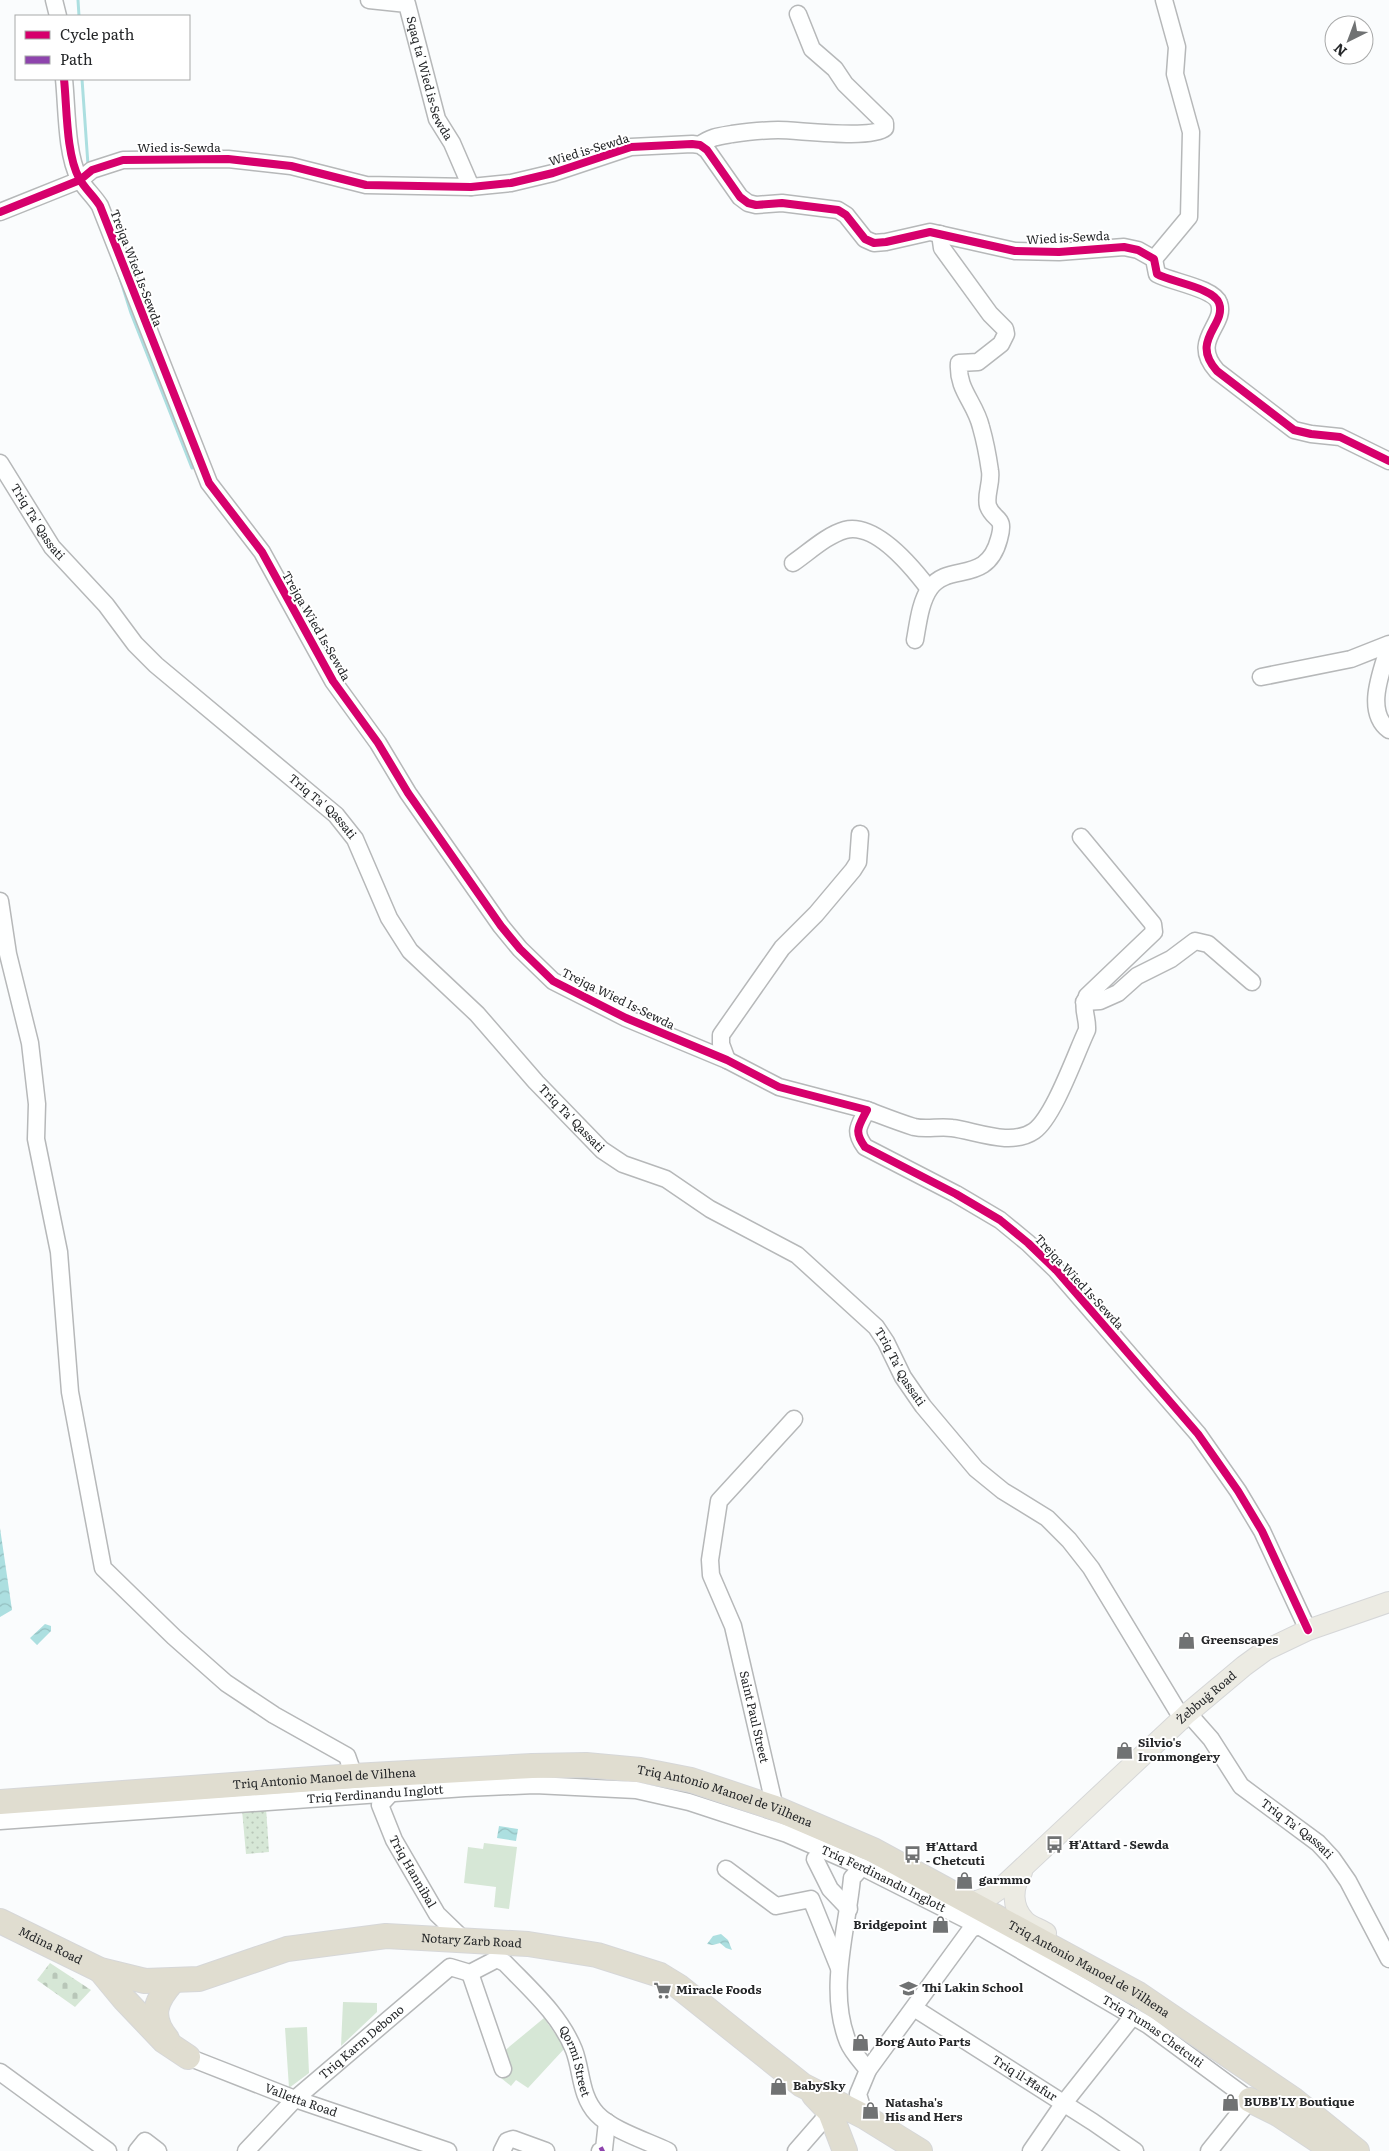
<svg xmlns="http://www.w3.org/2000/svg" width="1389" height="2151" viewBox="0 0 1389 2151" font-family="Literata,serif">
	<defs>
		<pattern id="grass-dots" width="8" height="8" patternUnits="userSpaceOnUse" patternTransform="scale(1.25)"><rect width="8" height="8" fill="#d6e7d6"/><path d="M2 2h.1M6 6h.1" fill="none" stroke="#b8c6b8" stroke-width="1.8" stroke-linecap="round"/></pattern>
		<pattern id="cemetery-stones" width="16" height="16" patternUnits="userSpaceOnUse" patternTransform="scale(1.25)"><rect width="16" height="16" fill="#d6e7d6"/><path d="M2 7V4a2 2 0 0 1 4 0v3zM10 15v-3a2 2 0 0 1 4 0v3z" fill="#b8c6b8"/></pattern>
		<pattern id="water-waves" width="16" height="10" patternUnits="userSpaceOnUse" patternTransform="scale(1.25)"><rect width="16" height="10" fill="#acdfe0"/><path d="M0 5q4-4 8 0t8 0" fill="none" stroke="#94bfc0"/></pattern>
	</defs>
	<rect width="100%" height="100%" fill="#fafcfd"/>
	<path fill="url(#grass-dots)" d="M266,1808L269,1852L246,1854L242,1810Z"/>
	<path fill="url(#cemetery-stones)" d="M50,1963L91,1990L75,2007L37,1980Z"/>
	<path fill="#d6e7d6" d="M484,1843L517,1847L509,1909L494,1907L496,1887L464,1883L468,1847L483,1849Z
		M343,2002L377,2003V2012L341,2046Z
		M544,2018L565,2048L528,2088L516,2080L511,2086L501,2078L510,2067L503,2052Z
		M307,2027L309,2073L289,2088L285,2028Z"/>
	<path fill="url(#water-waves)" d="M0,1528L12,1610L0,1617Z
		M45,1624L51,1626V1631L37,1645L30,1638Z
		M499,1826L518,1829L516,1841L497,1838Z
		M721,1934L728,1940L732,1950L726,1948L720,1943L713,1945L707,1944L713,1936Z"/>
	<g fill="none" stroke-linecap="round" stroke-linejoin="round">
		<path stroke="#acdfe0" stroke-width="3" d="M78,0L79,16
			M82,79L88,165
			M118,272L131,313L192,468"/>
		<defs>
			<g id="minor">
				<path d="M54,0L58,16"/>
				<path id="s1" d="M369,0L407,4L437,119L452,143L471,187"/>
				<path d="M64,79C67,107 66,154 79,178C84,188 94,196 100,206L209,483L262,552L333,681L378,743L408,793L501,926L520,949L553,981L626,1018L727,1060L779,1087L867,1110C859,1126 853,1131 865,1147L956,1194L1000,1220L1028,1243L1056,1270L1198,1434L1238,1491L1262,1531L1308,1630"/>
				<path d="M700,145C710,137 720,136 732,134C747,132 763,130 778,130C799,130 871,140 885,128V123L845,84L835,69L812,49L798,14"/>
				<path d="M0,212L80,180L92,170L123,160L228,159L291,166L366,185L471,187L511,183L553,173L631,147L692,144L700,145L707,150L740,197L748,203L756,205L782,203L838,210L846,215L865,239L874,243L886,242L930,232L1015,251L1059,252L1124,247L1138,250L1154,259L1157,274C1171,282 1214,288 1219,303C1227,325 1189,340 1217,371L1294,430L1311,434L1340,437L1389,461"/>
				<path d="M1154,259L1189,217L1191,132L1175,74L1177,47L1164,0"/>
				<path id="s2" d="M0,463L52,547L106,605L135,644L156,665L336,815L355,839L389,918L410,951L477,1014L536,1082L602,1150L623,1164L666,1179L710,1209L797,1255L876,1327L886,1342L903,1377L923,1406L976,1469L1003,1491L1047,1518L1069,1540L1091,1568L1183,1720"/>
				<path d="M793,563C809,552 827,535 845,530C876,522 913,568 929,589"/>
				<path d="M915,640C918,624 920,602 930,588C949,562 987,585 999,539C1006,515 994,522 988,506C985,495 992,483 990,471C988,457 985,441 981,427C975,402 957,390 959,363L978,362L1001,344L1006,334L1005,329L990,314L942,248L940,234"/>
				<path d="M1389,646C1382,671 1364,711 1389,730"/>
				<path d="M1261,677L1351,659L1389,644"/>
				<path d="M0,901L8,954L30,1043L37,1104L36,1139L59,1252L70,1392L103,1568L174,1637L226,1683L274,1715L347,1756L354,1776"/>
				<path d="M1084,1002L1100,1001L1118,993L1137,976L1171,959L1195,941L1208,944L1252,982"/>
				<path d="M727,1060L721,1044V1035L782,948L816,914L853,870L858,862L860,834"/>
				<path d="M867,1110C883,1116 898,1122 914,1127C927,1130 939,1126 952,1128C976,1131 1011,1147 1034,1131C1054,1117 1076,1053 1087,1030C1088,1017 1081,1009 1087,996L1154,932L1153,924L1081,837"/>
				<path id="s3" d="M1188,1713L1211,1739L1241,1786L1318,1843L1332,1858L1348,1881L1389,1959"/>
				<path id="s4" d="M390,1794L380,1805L394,1840L437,1914L465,1941"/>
				<path d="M775,1808L733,1626L711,1575L710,1560L719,1501L794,1419"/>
				<path id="s5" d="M0,1821L465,1788L535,1785L636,1790L689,1802L787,1834L862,1867L979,1926L1148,2025L1258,2106"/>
				<path d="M815,1859L830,1889L849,1909"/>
				<path d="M862,1867L852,1878C847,1931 827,1990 848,2042C852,2052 861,2061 868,2070"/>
				<path d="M726,1869L776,1906L811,1899L839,1968"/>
				<path d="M470,1973L503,2069"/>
				<path id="s6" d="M914,2008L1093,2122L1135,2151"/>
				<path id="s7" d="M188,2057L295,2099L448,2151"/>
				<path d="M0,2072L108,2151"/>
				<path d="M865,2117L858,2094L868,2070L971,1929L979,1926"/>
				<path d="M137,2151L145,2141L158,2151"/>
				<path id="s8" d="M246,2151L295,2099L450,1967L470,1973L497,1959L505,1963C530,1989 560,2015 574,2050C582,2071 580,2096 597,2114C612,2130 647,2141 668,2151"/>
				<path d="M502,2151L507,2141L513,2139L546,2151"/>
				<path d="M600,2151L604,2149L607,2122"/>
				<path d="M796,2151L830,2112"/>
				<path d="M1031,2151L1064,2103L1133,2016"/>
				<path d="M1209,2151L1250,2100"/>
			</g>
			<g id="major">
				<path d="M1022,1872C1012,1887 1011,1907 1025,1921C1030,1926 1040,1929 1046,1933"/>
				<path id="s9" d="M971,1903L988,1897L1001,1888L1188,1713L1244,1666L1266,1650L1308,1630L1389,1602"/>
			</g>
			<g id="highway">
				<path id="s10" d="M0,1802L354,1776L532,1766L586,1765L640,1770L691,1780L775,1808L873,1850L1138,1994L1294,2100L1357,2151"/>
				<path id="s11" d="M0,1921L100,1970L145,1981L199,1979L287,1949L386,1936L528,1944L597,1955L660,1975L678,1986L802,2085L865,2117L920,2151"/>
				<path d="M100,1970L124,1999L164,2041L188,2057"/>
				<path d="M167,2039C149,2017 155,2001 173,1981"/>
				<path d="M814,2095L830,2112L845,2151"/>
				<path d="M1250,2100L1278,2114L1334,2151"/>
			</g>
		</defs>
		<use href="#minor" stroke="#b6b8b9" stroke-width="19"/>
		<use href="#major" stroke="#d6d7d8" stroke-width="22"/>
		<use href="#highway" stroke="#d6d7d8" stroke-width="26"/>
		<use href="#minor" stroke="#feffff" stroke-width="16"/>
		<use href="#major" stroke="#ecebe3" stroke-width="20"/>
		<use href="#highway" stroke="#e0ddd0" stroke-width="24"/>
		<path stroke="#8e44ad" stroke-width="6" stroke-dasharray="12 6" stroke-linecap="butt" d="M600,2151L604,2149"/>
		<defs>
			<path id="cycleway" d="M64,79C67,107 66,154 79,178C84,188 94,196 100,206L209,483L262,552L333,681L378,743L408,793L501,926L520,949L553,981L626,1018L727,1060L779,1087L867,1110C859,1126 853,1131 865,1147L956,1194L1000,1220L1028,1243L1056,1270L1198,1434L1238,1491L1262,1531L1308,1630
				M0,212L80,180L92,170L123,160L228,159L291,166L366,185L471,187L511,183L553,173L631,147L692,144L700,145L707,150L740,197L748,203L756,205L782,203L838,210L846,215L865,239L874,243L886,242L930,232L1015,251L1059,252L1124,247L1138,250L1154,259L1157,274C1171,282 1214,288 1219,303C1227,325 1189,340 1217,371L1294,430L1311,434L1340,437L1389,461"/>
		</defs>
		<use href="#cycleway" stroke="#fff" stroke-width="11"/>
		<use href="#cycleway" stroke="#d6006c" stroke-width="8"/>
	</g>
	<defs>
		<symbol id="shop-bare" viewBox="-9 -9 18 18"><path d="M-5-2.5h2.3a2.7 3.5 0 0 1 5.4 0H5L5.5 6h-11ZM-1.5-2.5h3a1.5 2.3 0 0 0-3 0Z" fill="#707273" stroke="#fff" stroke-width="2.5" paint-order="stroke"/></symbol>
		<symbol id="bus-bare" viewBox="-9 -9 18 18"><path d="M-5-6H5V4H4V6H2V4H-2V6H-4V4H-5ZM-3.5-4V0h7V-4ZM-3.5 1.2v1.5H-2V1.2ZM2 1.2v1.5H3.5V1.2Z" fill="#707273" stroke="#fff" stroke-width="2.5" paint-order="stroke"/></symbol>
		<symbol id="school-bare" viewBox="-9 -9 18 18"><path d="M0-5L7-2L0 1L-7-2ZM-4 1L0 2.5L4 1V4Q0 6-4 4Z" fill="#707273" stroke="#fff" stroke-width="2.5" paint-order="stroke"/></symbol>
		<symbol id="supermarket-bare" viewBox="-9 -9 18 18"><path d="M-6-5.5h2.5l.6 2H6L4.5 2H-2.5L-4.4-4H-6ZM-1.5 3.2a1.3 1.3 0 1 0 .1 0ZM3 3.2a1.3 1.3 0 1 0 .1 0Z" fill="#707273" stroke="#fff" stroke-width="2.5" paint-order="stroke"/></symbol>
	</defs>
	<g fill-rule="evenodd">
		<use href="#shop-bare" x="1174" y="1628" width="25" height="25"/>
		<use href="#shop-bare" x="1112" y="1738" width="25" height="25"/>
		<use href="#bus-bare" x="1042" y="1832" width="25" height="25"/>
		<use href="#bus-bare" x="900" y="1842" width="25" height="25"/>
		<use href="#shop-bare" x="952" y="1868" width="25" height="25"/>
		<use href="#shop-bare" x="928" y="1912" width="25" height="25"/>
		<use href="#school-bare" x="896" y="1976" width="25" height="25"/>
		<use href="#supermarket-bare" x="650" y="1978" width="25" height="25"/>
		<use href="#shop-bare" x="848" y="2030" width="25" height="25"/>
		<use href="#shop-bare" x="766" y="2074" width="25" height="25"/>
		<use href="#shop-bare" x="1218" y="2090" width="25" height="25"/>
		<use href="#shop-bare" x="858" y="2098" width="25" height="25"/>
	</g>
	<g text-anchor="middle" stroke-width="4" stroke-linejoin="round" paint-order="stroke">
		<g font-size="12" fill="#252729" stroke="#fff">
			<text dy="4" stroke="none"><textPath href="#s1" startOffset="116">Sqaq ta' Wied is-Sewda</textPath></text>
			<text x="179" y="152">Wied is-Sewda</text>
			<text transform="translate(589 150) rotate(-17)" y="4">Wied is-Sewda</text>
			<text transform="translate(1068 238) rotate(-3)" y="4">Wied is-Sewda</text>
			<text transform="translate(136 268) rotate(69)" y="4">Trejqa Wied Is-Sewda</text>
			<text dy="4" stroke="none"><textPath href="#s2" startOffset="70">Triq Ta' Qassati</textPath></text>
			<text transform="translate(316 626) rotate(60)" y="4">Trejqa Wied Is-Sewda</text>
			<text dy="4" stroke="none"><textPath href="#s2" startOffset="475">Triq Ta' Qassati</textPath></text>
			<text transform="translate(618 999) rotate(26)" y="4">Trejqa Wied Is-Sewda</text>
			<text dy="4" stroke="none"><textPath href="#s2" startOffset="879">Triq Ta' Qassati</textPath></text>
			<text transform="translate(1079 1282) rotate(47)" y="4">Trejqa Wied Is-Sewda</text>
			<text dy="4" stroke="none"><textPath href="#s2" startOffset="1299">Triq Ta' Qassati</textPath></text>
			<text dy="4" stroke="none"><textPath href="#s9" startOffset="314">Żebbuġ Road</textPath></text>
			<text transform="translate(754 1717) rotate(77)" y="4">Saint Paul Street</text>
			<text dy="4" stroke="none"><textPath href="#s10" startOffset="325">Triq Antonio Manoel de Vilhena</textPath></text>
			<text dy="4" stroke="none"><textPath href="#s5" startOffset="376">Triq Ferdinandu Inglott</textPath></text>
			<text dy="4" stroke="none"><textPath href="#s10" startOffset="730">Triq Antonio Manoel de Vilhena</textPath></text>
			<text dy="4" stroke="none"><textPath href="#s3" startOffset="161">Triq Ta' Qassati</textPath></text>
			<text dy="4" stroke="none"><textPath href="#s4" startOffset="89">Triq Hannibal</textPath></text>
			<text dy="4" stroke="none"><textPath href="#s5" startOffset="901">Triq Ferdinandu Inglott</textPath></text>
			<text dy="4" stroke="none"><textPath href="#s11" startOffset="490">Notary Zarb Road</textPath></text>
			<text dy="4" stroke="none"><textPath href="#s11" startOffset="56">Mdina Road</textPath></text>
			<text dy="4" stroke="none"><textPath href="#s10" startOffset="1135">Triq Antonio Manoel de Vilhena</textPath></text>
			<text dy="4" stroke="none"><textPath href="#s5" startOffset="1211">Triq Tumas Chetcuti</textPath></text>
			<text dy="4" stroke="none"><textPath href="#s8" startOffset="159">Triq Karm Debono</textPath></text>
			<text dy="4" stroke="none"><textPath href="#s8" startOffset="458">Qormi Street</textPath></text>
			<text dy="4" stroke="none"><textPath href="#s6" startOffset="131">Triq il-Ħafur</textPath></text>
			<text dy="4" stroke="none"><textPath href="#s7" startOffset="121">Valletta Road</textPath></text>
		</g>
		<g font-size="12" font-weight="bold" fill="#252729" stroke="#fff" text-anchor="start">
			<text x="1201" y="1644">Greenscapes</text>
			<text x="1138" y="1747">Silvio's<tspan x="1138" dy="14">Ironmongery</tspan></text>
			<text x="1069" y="1849">Ħ'Attard - Sewda</text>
			<text x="926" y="1851">Ħ'Attard<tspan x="926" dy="14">- Chetcuti</tspan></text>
			<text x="979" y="1884">garmmo</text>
			<text x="927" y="1929" text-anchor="end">Bridgepoint</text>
			<text x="922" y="1992">Thi Lakin School</text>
			<text x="676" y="1994">Miracle Foods</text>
			<text x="875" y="2046">Borg Auto Parts</text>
			<text x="793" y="2090">BabySky</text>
			<text x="1244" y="2106">BUBB'LY Boutique</text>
			<text x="885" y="2107">Natasha's<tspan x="885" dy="14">His and Hers</tspan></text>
		</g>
	</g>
	<rect x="15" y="15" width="175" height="65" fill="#ffffff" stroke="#a8a9a9"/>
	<rect x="25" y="31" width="25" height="8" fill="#d6006c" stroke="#a8a9a9"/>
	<text x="60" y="40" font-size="15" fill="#252729">Cycle path</text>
	<rect x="25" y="56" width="25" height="8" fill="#8e44ad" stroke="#a8a9a9"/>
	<text x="60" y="65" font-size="15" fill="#252729">Path</text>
	<g transform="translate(1349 40) rotate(222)"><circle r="24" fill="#ffffff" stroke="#a8a9a9"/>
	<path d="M0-4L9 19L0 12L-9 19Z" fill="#707273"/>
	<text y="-8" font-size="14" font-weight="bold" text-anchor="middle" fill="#252729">N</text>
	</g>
</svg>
